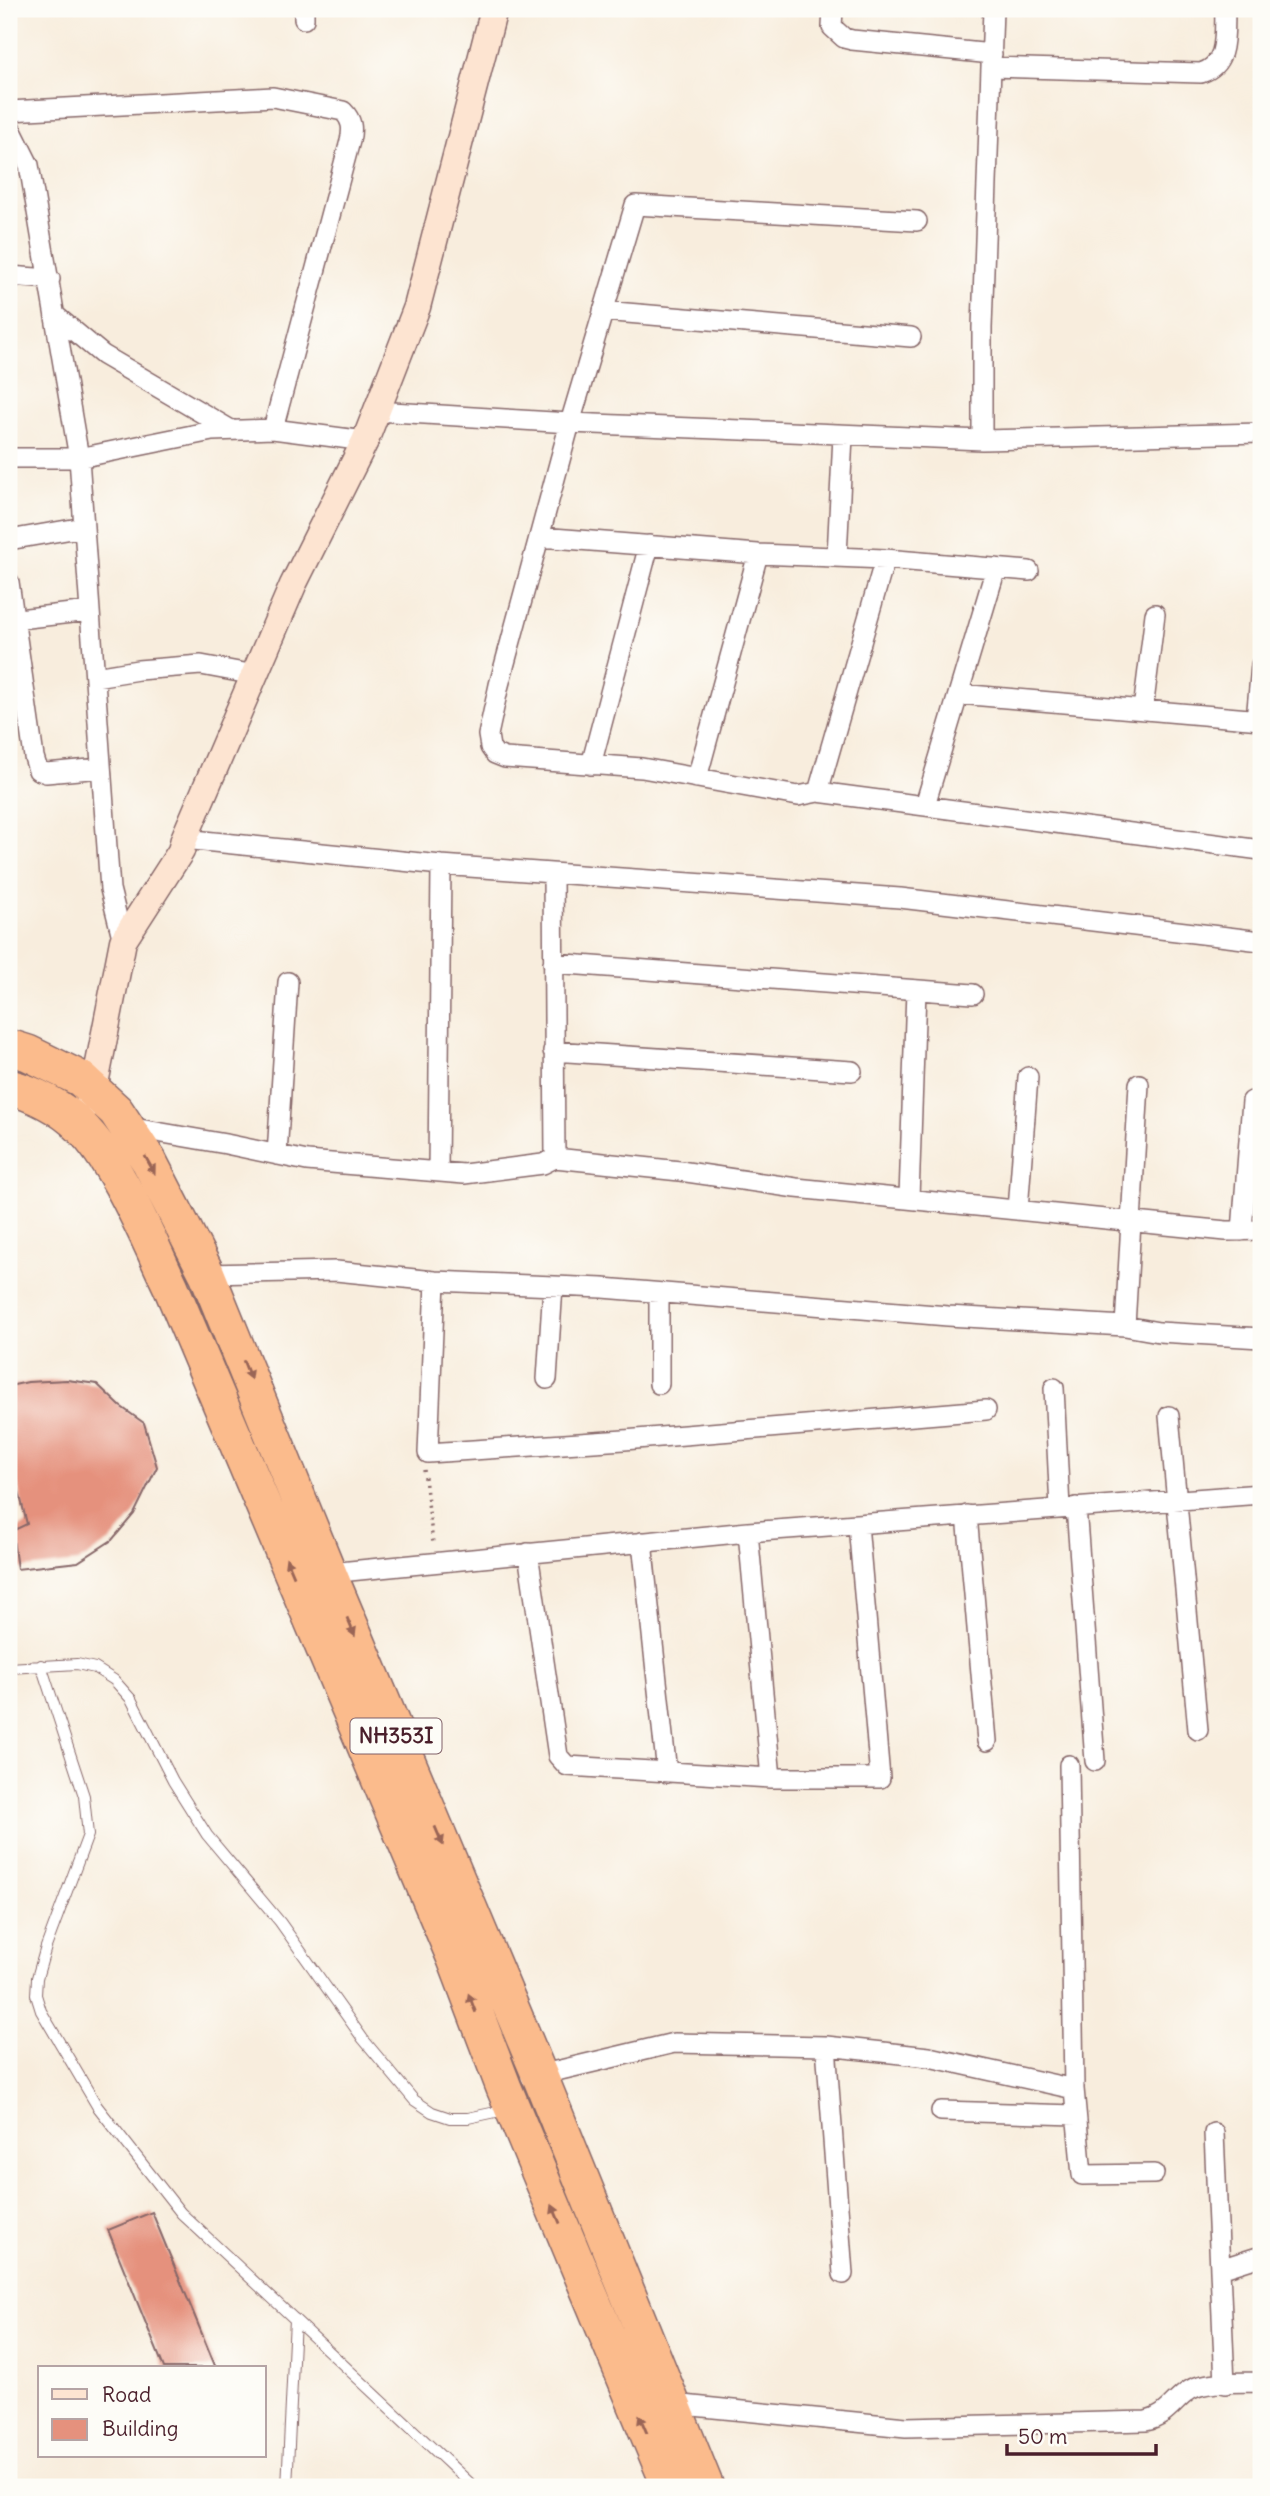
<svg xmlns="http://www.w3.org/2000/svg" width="1270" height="2496" viewBox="0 0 1270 2496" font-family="Delius,sans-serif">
	<rect width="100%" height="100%" fill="#fdfcf7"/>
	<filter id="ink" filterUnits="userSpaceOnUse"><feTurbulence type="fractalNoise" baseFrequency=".0143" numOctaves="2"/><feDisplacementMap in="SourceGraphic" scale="14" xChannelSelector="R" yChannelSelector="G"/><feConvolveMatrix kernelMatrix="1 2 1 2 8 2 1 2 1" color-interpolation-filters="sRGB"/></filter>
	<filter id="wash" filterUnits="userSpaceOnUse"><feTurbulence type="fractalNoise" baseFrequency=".00686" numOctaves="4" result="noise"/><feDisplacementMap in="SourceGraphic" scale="28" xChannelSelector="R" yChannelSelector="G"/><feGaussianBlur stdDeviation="1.57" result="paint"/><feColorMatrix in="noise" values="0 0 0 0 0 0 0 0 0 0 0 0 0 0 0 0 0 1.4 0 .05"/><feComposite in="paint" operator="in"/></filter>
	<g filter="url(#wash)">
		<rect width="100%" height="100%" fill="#f8eddd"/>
		<g id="blocks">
			<path fill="#e5917d" d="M67,1380L97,1384L120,1406L144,1423L157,1467L134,1514L112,1540L78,1562L17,1569L12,1531L27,1524L9,1451V1386L28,1382Z
				M152,2212L216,2368H164L108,2230Z"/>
		</g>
	</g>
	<g filter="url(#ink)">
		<use href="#blocks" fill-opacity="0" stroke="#876769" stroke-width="2"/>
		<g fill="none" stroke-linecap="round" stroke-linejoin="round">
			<defs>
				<path id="lane" d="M41,1665L84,1796L88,1835L46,1947L37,1978L36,1995L41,2011L97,2106L181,2213L474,2487
					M9,1668L77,1664L95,1668L114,1680L131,1699L173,1781L207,1835L280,1922L363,2039L414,2100L432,2112L450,2118H468L505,2110
					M287,2487L295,2319"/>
				<path id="street" d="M833,9L832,27L844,38L852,40L992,54
					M304,19V9
					M992,67L1201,73C1229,64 1224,34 1225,9
					M9,111L273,97L343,111C352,120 353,128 350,141L273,429
					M9,125L29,165L79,458L110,889L123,941
					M9,276L50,279
					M603,311L911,337
					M56,316L103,355L231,430
					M376,411L570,423L982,440L1261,433
					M982,440V328L993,9
					M9,458H79L212,431L273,429L365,441
					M540,537L758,554L885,559
					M9,540L84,527
					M837,556L843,436
					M1029,571L885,559L818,792L1261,850
					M9,582L34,757L38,770L46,773L101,768
					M9,620L90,611
					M95,677L138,670L201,665L255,675
					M959,694L1261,720
					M1143,710L1155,614
					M1256,720L1261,665
					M591,765L649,545
					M697,778L758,554
					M818,792L798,796L642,768L505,758L495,754L490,747L488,735L499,685L570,423L635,205L917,221
					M925,805L996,568
					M184,839L441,865L900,898L1261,941
					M553,963L973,994
					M553,1051L852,1071
					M128,1127L226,1144L307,1161L464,1174L543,1164L555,1158L553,874
					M277,1155L288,982
					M555,1158L680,1171L796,1188L1226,1231L1261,1230
					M438,1171L441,865
					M909,1198L916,990
					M1018,1210L1028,1077
					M1242,1231L1252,1101
					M207,1274L336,1271L435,1281L603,1288L948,1316L1125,1326L1159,1332L1261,1338
					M435,1281L428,1453L624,1440L986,1410
					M1125,1326L1139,1084
					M547,1379L553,1286
					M659,1384V1293
					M1054,1388L1060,1508
					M1169,1416L1198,1730
					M1076,1507L1095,1761
					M967,1515L987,1741
					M748,1532L771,1778
					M642,1542L667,1773
					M528,1553L558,1756L567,1766L771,1778H880L858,1524
					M329,1573L748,1532L1261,1494
					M826,2046L929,2057L1074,2089L1069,1765
					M531,2077L674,2043L826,2046L843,2274
					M1074,2089L1082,2175L1154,2174
					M941,2111L1076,2115
					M1214,2133L1225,2384
					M1220,2269L1261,2256
					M673,2404L906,2427L1146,2421C1167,2417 1174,2400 1190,2390C1206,2380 1242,2383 1261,2382"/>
				<path id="secondary" d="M89,1103L94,1089L123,941L181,851L184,839L293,585L365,441L417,307L494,9"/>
				<path id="highway" d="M9,1047L28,1053L81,1079L116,1111L149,1161L207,1274L334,1586L539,2074L706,2487
					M9,1087C33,1093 63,1108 80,1126C117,1162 148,1239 171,1287L455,1959L504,2088L670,2487"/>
			</defs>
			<use href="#lane" stroke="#876769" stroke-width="12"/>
			<use href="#street" stroke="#876769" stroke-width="22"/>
			<use href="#secondary" stroke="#876769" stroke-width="29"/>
			<use href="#highway" stroke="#876769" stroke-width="38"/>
			<path stroke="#876769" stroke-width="3.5" stroke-dasharray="2 5" stroke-linecap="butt" d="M424,1470L433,1543"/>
			<use href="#lane" stroke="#fff" stroke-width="10"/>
			<use href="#street" stroke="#fff" stroke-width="19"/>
			<use href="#secondary" stroke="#fde4d1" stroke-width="26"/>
			<use href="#highway" stroke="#fbbb8c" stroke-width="35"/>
		</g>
		<defs><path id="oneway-solid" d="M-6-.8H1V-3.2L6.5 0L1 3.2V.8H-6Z" transform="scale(1.75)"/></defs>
		<g fill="#9a6557">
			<use href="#oneway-solid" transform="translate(150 1165) rotate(61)"/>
			<use href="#oneway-solid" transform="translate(247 1370) rotate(68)"/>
			<use href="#oneway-solid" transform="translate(290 1567) rotate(-113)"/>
			<use href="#oneway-solid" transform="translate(351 1627) rotate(67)"/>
			<use href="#oneway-solid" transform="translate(439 1836) rotate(67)"/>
			<use href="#oneway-solid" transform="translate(472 2003) rotate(-111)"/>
			<use href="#oneway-solid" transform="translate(556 2214) rotate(-113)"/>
			<use href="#oneway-solid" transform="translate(643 2424) rotate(-113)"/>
		</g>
	</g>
	<g text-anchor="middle" stroke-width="5" stroke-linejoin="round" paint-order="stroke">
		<rect fill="#fdfcf7" stroke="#806168" stroke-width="2" x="350.5" y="1718.5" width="91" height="35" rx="5"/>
		<g font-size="21" font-weight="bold" fill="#4a1f2b">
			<text x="396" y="1743">NH353I</text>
		</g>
	</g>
	<rect width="1270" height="2496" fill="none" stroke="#fdfcf7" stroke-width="35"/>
	<rect x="38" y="2366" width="228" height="91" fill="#fdfcf7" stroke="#b5a4a5" stroke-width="2"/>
	<rect x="52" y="2389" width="35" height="10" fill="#fde4d1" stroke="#b5a4a5" stroke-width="2"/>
	<text x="102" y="2402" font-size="21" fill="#4a1f2b">Road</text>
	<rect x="52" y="2419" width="35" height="21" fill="#e5917d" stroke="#b5a4a5" stroke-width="2"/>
	<text x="102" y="2436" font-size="21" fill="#4a1f2b">Building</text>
	<path d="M1007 2444v10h149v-10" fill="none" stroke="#4a1f2b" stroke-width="3.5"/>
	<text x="1018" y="2444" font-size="21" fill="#4a1f2b" stroke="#fdfcf7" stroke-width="5" paint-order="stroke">50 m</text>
</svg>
